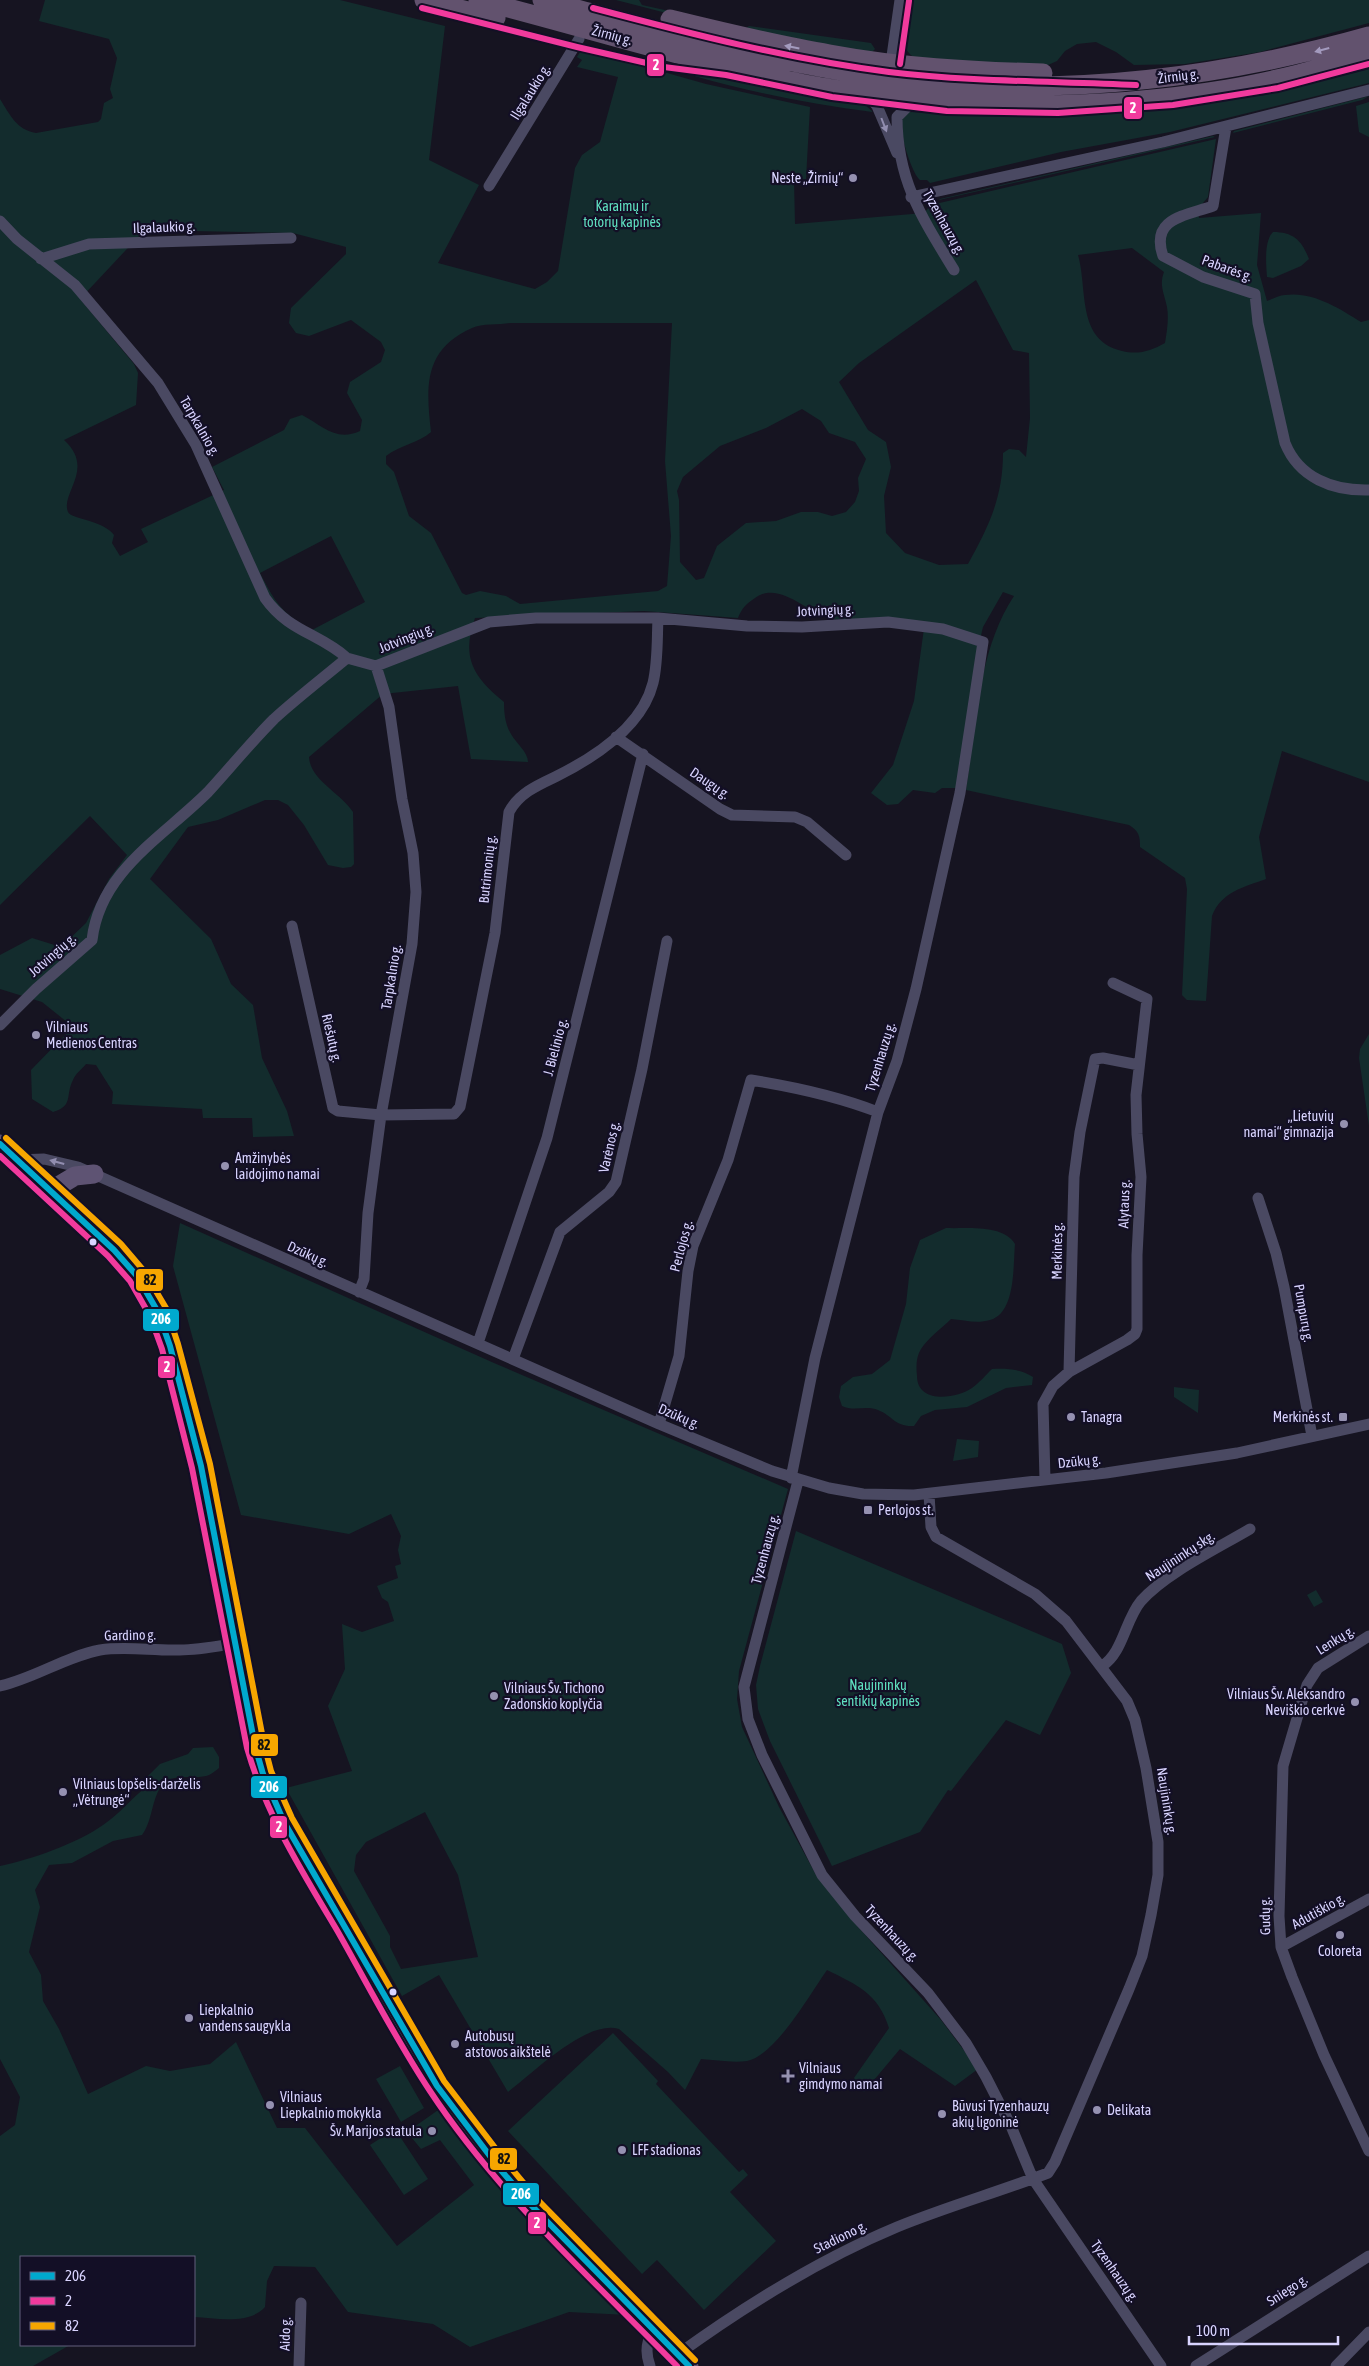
<svg xmlns="http://www.w3.org/2000/svg" width="1369" height="2366" viewBox="0 0 1369 2366" font-family="'Asap Condensed',sans-serif">
	<rect width="100%" height="100%" fill="#161421"/>
	<path fill="#132c2d" fill-rule="evenodd" d="M45,0H340L445,26L429,160L479,185L438,263L535,289L547,282L558,271L575,168L582,155L600,142L618,77L577,67L582,60L577,57L582,49L706,84L810,107L806,179L794,180L795,224L924,213L931,205L1216,139L1208,197L1198,209L1199,218L1261,213L1257,265L1267,301C1273,299 1279,295 1285,295C1312,291 1339,308 1361,322L1369,320V782L1282,751L1259,837L1266,879C1244,887 1221,892 1212,916L1206,1001L1187,1000L1182,995L1187,889L1185,878L1140,847C1140,836 1139,831 1129,825L966,790C976,726 978,650 1014,596L1003,592L983,627L978,648L957,788H942L935,793L913,790L898,804L887,805L871,793L893,765L914,701L925,621L831,619C808,613 779,580 755,598C746,604 742,608 738,618L644,611L475,618C461,657 473,677 504,702C504,713 505,724 511,734C516,743 528,752 528,762L471,759L458,686L383,694L309,757C310,780 342,794 353,812L354,864L351,867L343,868L328,865L304,825L288,805L278,800H265L218,820L188,827L150,879L211,939L231,984L253,1005L262,1058L287,1111L294,1136L253,1137L252,1118H203L202,1109L112,1104L113,1092L96,1065L86,1064C82,1069 75,1074 73,1080C65,1095 74,1106 53,1112L32,1099L31,1070L68,1032L67,1022L42,1002L0,989V955L32,938L61,947L86,923L109,879L127,855L90,816L0,905V99C10,115 17,130 36,133L98,122L101,119L104,103L113,98L110,89L117,58L109,39L39,21ZM192,231L293,233L346,247V254L291,308L289,323L296,333L309,336L351,320L381,342L385,350L381,362L350,382L347,393L362,420L360,431C336,442 323,426 302,415L290,419L284,430L212,467L224,490L141,529L148,542L120,556L112,543L114,535C103,520 71,519 68,512C60,493 96,469 64,440L136,405L138,373L134,364L80,299L140,235ZM1132,248L1164,272C1159,285 1164,293 1167,307C1169,319 1167,331 1165,343C1151,351 1138,355 1122,351C1076,340 1088,290 1078,255ZM976,280L1013,350L1029,353L1030,418L1026,457L1019,450L1009,449L1003,453C1003,497 989,526 968,564L939,565L905,553L886,533L884,496L891,467L886,442L868,430L839,382L859,363ZM510,323H672L665,461L671,536L667,586L658,591L520,604L506,596L480,591L466,595L462,593L431,533L409,516L394,472L386,464V456C400,445 419,443 431,432C426,387 423,350 472,328C482,323 499,325 510,323ZM802,409L821,421L829,433L855,442L866,459L858,478L859,491L855,502L846,512L832,516L818,512H801L776,521L746,523L717,546L704,578L696,580L680,562L679,500L677,491L683,477L720,446L766,428ZM331,536L365,602L312,630C283,615 274,601 260,573Z
		M616,0H639L642,5L746,28L749,26L871,43L875,49L871,53L674,15Z
		M908,0H1369V23L1260,52L1185,64L1134,65L1116,52L1096,42L1077,44L1065,51L1057,61L1048,65L916,59C895,46 906,21 908,0Z
		M625,54L764,86L863,103L873,112C789,102 705,82 625,54Z
		M1369,69V83L1170,132L1061,152L930,183L927,180H920C912,174 899,132 901,121C902,118 906,114 908,112L1076,116L1140,112L1265,95Z
		M1369,96L1362,100L1233,133L1234,131Z
		M1369,102V137L1359,132L1356,106Z
		M1213,136L1215,137L939,200L940,199Z
		M1273,232C1294,232 1302,241 1309,259L1301,266L1273,278L1267,277C1266,264 1264,241 1273,232Z
		M1369,1034V1126L1359,1058L1360,1049Z
		M180,1223L494,1363L788,1489L739,1671L737,1699L742,1727L779,1807L815,1873L859,1928L941,2020L978,2069L955,2086L900,2049L864,2092L854,2078L889,2028C878,1993 857,1985 827,1970C810,1994 776,2055 747,2061C733,2063 715,2060 701,2059L685,2090L668,2072L619,2029C587,2019 533,2073 508,2092L439,1975L402,1996L286,1788L352,1771L328,1706L345,1669L342,1624L362,1632L394,1621L388,1602L382,1598L377,1586L398,1578L395,1566L401,1564L398,1550L401,1536L391,1514L349,1534L241,1515L173,1266ZM425,1812L458,1875L478,1957L401,1969L390,1947V1936L354,1871L356,1855L366,1842Z
		M946,1228C966,1229 1003,1224 1015,1244C1013,1265 1016,1313 990,1320C977,1324 964,1320 951,1319C942,1328 928,1338 921,1349C916,1357 916,1366 917,1376C917,1404 956,1399 972,1388C979,1383 986,1375 992,1369C1006,1368 1021,1369 1033,1377L1032,1385L1006,1388L967,1407L935,1410L921,1416L914,1426C895,1427 893,1416 878,1410C866,1405 854,1412 842,1406L839,1397L841,1386L853,1377L872,1374L890,1360L906,1304L910,1268L920,1240Z
		M1174,1387L1199,1390L1198,1413L1174,1397Z
		M957,1439L979,1441L978,1457L953,1461Z
		M796,1531L1062,1644L1071,1673L1040,1735L1006,1720L951,1791L948,1790L920,1832L832,1866L770,1741L758,1709L756,1685L760,1666Z
		M1316,1590L1323,1602L1314,1607L1307,1595Z
		M213,1747L219,1757V1768C215,1771 211,1775 206,1776C193,1779 171,1773 162,1785C151,1800 153,1820 142,1835L113,1841L72,1863L49,1865L35,1890L40,1907L29,1952L41,1975L43,2001L59,2029L88,2094L146,2066L170,2071L210,2064L236,2042L277,2128H305L397,2246L474,2185L440,2140L421,2149L407,2132L441,2108L461,2141L481,2165L504,2184L628,2315L569,2312L470,2347L433,2324L348,2312L315,2267L274,2266L267,2281L265,2307C249,2325 216,2318 194,2317V2257H21V2345H70L33,2366H0V2136L15,2125L20,2097L0,2059V1866C30,1860 78,1843 103,1825C120,1814 132,1797 149,1785L148,1776L160,1764L188,1754L193,1748Z
		M613,2033L658,2081L656,2084L739,2172L743,2169L748,2175L730,2192L776,2241L704,2310L657,2260L642,2274L508,2131Z
		M400,2066L424,2108L401,2122L376,2079Z
		M395,2129L428,2179L404,2195L370,2145Z"/>
	<g fill="none" stroke-linecap="round" stroke-linejoin="round">
		<path stroke="#4a4962" stroke-width="11" d="M891,63L900,0
			M867,94L877,106L897,153
			M915,99L897,117C897,180 922,218 954,270
			M1226,127L1213,206C1185,216 1150,218 1163,256L1203,277L1255,294L1258,323L1285,443C1299,478 1333,491 1369,490
			M489,186L579,39
			M911,197L1163,142L1369,90
			M0,221L17,239L75,285L158,383L196,445L265,598C289,632 319,633 347,658
			M41,259L89,244L291,238
			M616,737L720,809L732,815L795,817L807,822L846,855
			M292,926L333,1108L338,1111L381,1115L454,1114L460,1107L495,933L509,812C519,793 538,785 557,776C595,757 642,727 653,683C658,663 657,639 658,618
			M0,1025L36,989L92,940C100,871 163,837 208,792C230,768 251,742 274,719C297,698 323,678 347,658L376,666L489,622L536,618H658L747,626L802,627L888,622L943,629L983,642L960,793L916,989L897,1061L878,1112L815,1358L791,1478
			M17,1160L44,1159L78,1167L659,1424L772,1471L829,1488L863,1494L914,1495L1106,1473L1237,1453L1369,1424
			M1258,1198L1276,1253L1284,1287L1312,1436
			M359,1292L364,1279L368,1213L381,1115L412,944L416,892L413,853L402,799L389,707L376,666
			M478,1343L547,1138L643,754
			M513,1359L560,1232L609,1192L616,1182L642,1069L667,941
			M1069,1372L1127,1340L1135,1334L1137,1329V1255L1141,1177L1137,1134L1136,1095L1147,999L1113,983
			M659,1424L679,1356L688,1271L693,1246L728,1160L751,1080C795,1087 837,1096 878,1112
			M1045,1480L1043,1404L1053,1386L1069,1372L1074,1177L1080,1132L1095,1059L1103,1058L1139,1065
			M798,1481L744,1687L748,1719L762,1755L822,1875L855,1916L928,1993L966,2043L986,2077L1011,2126L1033,2179L1161,2366
			M1369,1636L1318,1668L1307,1685L1303,1698L1283,1766L1279,1916L1281,1947L1292,1977L1324,2055L1369,2151
			M1102,1666C1123,1653 1125,1620 1141,1601C1166,1573 1218,1548 1250,1529
			M0,1686C35,1678 67,1656 100,1650C126,1646 153,1651 180,1650C199,1650 218,1646 237,1643
			M1281,1947L1369,1899
			M677,2355C746,2305 818,2260 897,2227C946,2207 998,2192 1048,2173L1055,2162L1129,1989L1142,1956L1151,1915L1158,1875V1842L1146,1768L1135,1720L1127,1701L1066,1621L1035,1594L936,1537L931,1527L929,1494
			M299,2366L301,2303
			M650,2366C645,2353 646,2342 653,2331
			M1196,2366L1369,2256
			M1336,2366L1369,2332"/>
		<path stroke="#5e5373" stroke-width="19" d="M0,1144L114,1250L137,1276L158,1312L170,1346L201,1466L255,1746L263,1774L284,1822L437,2086L499,2168L531,2205L689,2366
			M50,1191L75,1176L94,1174"/>
		<path stroke="#62526e" stroke-width="19" d="M424,0L496,18
			M478,0C587,28 695,62 805,84C943,110 1088,112 1227,89C1275,81 1322,68 1369,55
			M542,0C656,29 771,63 888,78C1049,98 1213,80 1369,36
			M670,19C723,32 776,45 830,54C900,67 971,71 1043,73"/>
		<defs>
			<path id="bus-1" d="M0,1144L114,1250L137,1276L158,1312L170,1346L201,1466L255,1746L263,1774L284,1822L437,2086L499,2168L531,2205L689,2366"/>
			<path id="bus-2" d="M422,8L577,47L664,67L726,75L832,97L947,111L1058,113L1173,105L1278,88L1369,64
				M593,8C691,34 789,59 889,72C971,82 1054,81 1136,85
				M900,64L909,1
				M0,1156L108,1256L130,1281L150,1316L162,1349L192,1468L247,1748C266,1815 303,1873 338,1932C368,1985 396,2040 430,2091C498,2194 591,2278 677,2366"/>
			<path id="bus-3" d="M6,1138L121,1244L144,1271L166,1308L178,1344L210,1464L264,1744L271,1771L292,1818L444,2081L506,2162L537,2199L695,2360"/>
		</defs>
		<use href="#bus-1" stroke="#130f26" stroke-width="10"/>
		<use href="#bus-2" stroke="#130f26" stroke-width="10"/>
		<use href="#bus-3" stroke="#130f26" stroke-width="10"/>
		<use href="#bus-1" stroke="#00a9ce" stroke-width="6"/>
		<use href="#bus-2" stroke="#f13a9d" stroke-width="6"/>
		<use href="#bus-3" stroke="#f7a600" stroke-width="6"/>
	</g>
	<defs><path id="oneway-solid" d="M-6-.8H1V-3.2L6.5 0L1 3.2V.8H-6Z" transform="scale(1.25)"/></defs>
	<g fill="#a39abe">
		<use href="#oneway-solid" transform="translate(792 47) rotate(-169)"/>
		<use href="#oneway-solid" transform="translate(1322 50) rotate(165)"/>
	</g>
	<g fill="#928eb0">
		<use href="#oneway-solid" transform="translate(884 125) rotate(69)"/>
		<use href="#oneway-solid" transform="translate(57 1162) rotate(-165)"/>
	</g>
	<g fill="#9591b1" stroke="#130f26" stroke-width="2">
		<circle cx="853" cy="178" r="5"/>
		<circle cx="36" cy="1035" r="5"/>
		<circle cx="1344" cy="1124" r="5"/>
		<circle cx="225" cy="1166" r="5"/>
		<circle cx="1071" cy="1417" r="5"/>
		<rect x="1338" y="1412" width="10" height="10" rx="2.5"/>
		<rect x="863" y="1505" width="10" height="10" rx="2.5"/>
		<circle cx="494" cy="1696" r="5"/>
		<circle cx="1355" cy="1702" r="5"/>
		<circle cx="63" cy="1792" r="5"/>
		<circle cx="1340" cy="1935" r="5"/>
		<circle cx="189" cy="2018" r="5"/>
		<circle cx="455" cy="2044" r="5"/>
		<path d="M785.5 2068.5h5v5h5v5h-5v5h-5v-5h-5v-5h5z"/>
		<circle cx="270" cy="2105" r="5"/>
		<circle cx="1097" cy="2110" r="5"/>
		<circle cx="942" cy="2114" r="5"/>
		<circle cx="432" cy="2131" r="5"/>
		<circle cx="622" cy="2150" r="5"/>
	</g>
	<g fill="#d9d4ff" stroke="#130f26" stroke-width="2">
		<circle cx="93" cy="1242" r="4.5"/>
		<circle cx="393" cy="1992" r="4.5"/>
	</g>
	<g text-anchor="middle" stroke-width="4.5" stroke-linejoin="round" paint-order="stroke">
		<g font-size="14" fill="#d9d4ff" stroke="#130f26">
			<text transform="translate(612 35) rotate(15)" y="5">Žirnių g.</text>
			<text transform="translate(1178 76) rotate(-7)" y="5">Žirnių g.</text>
			<text transform="translate(530 92) rotate(-58)" y="5">Ilgalaukio g.</text>
			<text transform="translate(944 222) rotate(61)" y="5">Tyzenhauzų g.</text>
			<text transform="translate(164 227) rotate(-2)" y="5">Ilgalaukio g.</text>
			<text transform="translate(1227 268) rotate(20)" y="5">Pabarės g.</text>
			<text transform="translate(200 426) rotate(60)" y="5">Tarpkalnio g.</text>
			<text transform="translate(825 610) rotate(-3)" y="5">Jotvingių g.</text>
			<text transform="translate(406 638) rotate(-22)" y="5">Jotvingių g.</text>
			<text transform="translate(710 783) rotate(34)" y="5">Daugų g.</text>
			<text transform="translate(487 869) rotate(-84)" y="5">Butrimonių g.</text>
			<text transform="translate(52 955) rotate(-41)" y="5">Jotvingių g.</text>
			<text transform="translate(391 977) rotate(-81)" y="5">Tarpkalnio g.</text>
			<text transform="translate(332 1038) rotate(77)" y="5">Riešutų g.</text>
			<text transform="translate(555 1047) rotate(-75)" y="5">J. Bielinio g.</text>
			<text transform="translate(880 1057) rotate(-73)" y="5">Tyzenhauzų g.</text>
			<text transform="translate(609 1147) rotate(-77)" y="5">Varėnos g.</text>
			<text transform="translate(1124 1204) rotate(-88)" y="5">Alytaus g.</text>
			<text transform="translate(681 1246) rotate(-75)" y="5">Perlojos g.</text>
			<text transform="translate(1057 1251) rotate(-89)" y="5">Merkinės g.</text>
			<text transform="translate(308 1254) rotate(24)" y="5">Dzūkų g.</text>
			<text transform="translate(1304 1313) rotate(80)" y="5">Pumpurų g.</text>
			<text transform="translate(679 1416) rotate(23)" y="5">Dzūkų g.</text>
			<text transform="translate(1079 1461) rotate(-6)" y="5">Dzūkų g.</text>
			<text transform="translate(765 1549) rotate(-75)" y="5">Tyzenhauzų g.</text>
			<text transform="translate(1180 1556) rotate(-33)" y="5">Naujininkų skg.</text>
			<text transform="translate(130 1635) rotate(-1)" y="5">Gardino g.</text>
			<text transform="translate(1335 1640) rotate(-32)" y="5">Lenkų g.</text>
			<text transform="translate(1167 1801) rotate(81)" y="5">Naujininkų g.</text>
			<text transform="translate(1318 1911) rotate(-29)" y="5">Adutiškio g.</text>
			<text transform="translate(1265 1916) rotate(-91)" y="5">Gudų g.</text>
			<text transform="translate(892 1933) rotate(47)" y="5">Tyzenhauzų g.</text>
			<text transform="translate(840 2237) rotate(-26)" y="5">Stadiono g.</text>
			<text transform="translate(1115 2271) rotate(55)" y="5">Tyzenhauzų g.</text>
			<text transform="translate(1287 2290) rotate(-33)" y="5">Sniego g.</text>
			<text transform="translate(285 2334) rotate(-88)" y="5">Aido g.</text>
		</g>
		<g font-size="14" fill="#d9d4ff" stroke="#130f26" text-anchor="start">
			<text x="843" y="183" text-anchor="end">Neste „Žirnių“</text>
			<text x="46" y="1032">Vilniaus<tspan x="46" dy="16">Medienos Centras</tspan></text>
			<text x="1334" y="1121" text-anchor="end">„Lietuvių<tspan x="1334" dy="16">namai“ gimnazija</tspan></text>
			<text x="235" y="1163">Amžinybės<tspan x="235" dy="16">laidojimo namai</tspan></text>
			<text x="1081" y="1422">Tanagra</text>
			<text x="1333" y="1422" text-anchor="end">Merkinės st.</text>
			<text x="878" y="1515">Perlojos st.</text>
			<text x="504" y="1693">Vilniaus Šv. Tichono<tspan x="504" dy="16">Zadonskio koplyčia</tspan></text>
			<text x="1345" y="1699" text-anchor="end">Vilniaus Šv. Aleksandro<tspan x="1345" dy="16">Neviškio cerkvė</tspan></text>
			<text x="73" y="1789">Vilniaus lopšelis-darželis<tspan x="73" dy="16">„Vėtrungė“</tspan></text>
			<text x="1340" y="1956" text-anchor="middle">Coloreta</text>
			<text x="199" y="2015">Liepkalnio<tspan x="199" dy="16">vandens saugykla</tspan></text>
			<text x="465" y="2041">Autobusų<tspan x="465" dy="16">atstovos aikštelė</tspan></text>
			<text x="799" y="2073">Vilniaus<tspan x="799" dy="16">gimdymo namai</tspan></text>
			<text x="280" y="2102">Vilniaus<tspan x="280" dy="16">Liepkalnio mokykla</tspan></text>
			<text x="952" y="2111">Būvusi Tyzenhauzų<tspan x="952" dy="16">akių ligoninė</tspan></text>
			<text x="1107" y="2115">Delikata</text>
			<text x="422" y="2136" text-anchor="end">Šv. Marijos statula</text>
			<text x="632" y="2155">LFF stadionas</text>
		</g>
		<g font-size="14" fill="#5fe0c0" stroke="#130f26">
			<text x="622" y="211">Karaimų ir<tspan x="622" dy="16">totorių kapinės</tspan></text>
			<text x="878" y="1690">Naujininkų<tspan x="878" dy="16">sentikių kapinės</tspan></text>
		</g>
	</g>
	<g stroke="#130f26" stroke-width="2">
		<rect x="646" y="53" width="19" height="24" rx="5" fill="#f13a9d"/>
		<rect x="1123" y="96" width="20" height="24" rx="5" fill="#f13a9d"/>
		<rect x="135" y="1268" width="29" height="24" rx="5" fill="#f7a600"/>
		<rect x="142" y="1308" width="38" height="24" rx="5" fill="#00a9ce"/>
		<rect x="157" y="1355" width="19" height="24" rx="5" fill="#f13a9d"/>
		<rect x="250" y="1733" width="29" height="24" rx="5" fill="#f7a600"/>
		<rect x="250" y="1775" width="38" height="24" rx="5" fill="#00a9ce"/>
		<rect x="269" y="1815" width="19" height="24" rx="5" fill="#f13a9d"/>
		<rect x="489" y="2147" width="29" height="24" rx="5" fill="#f7a600"/>
		<rect x="502" y="2182" width="38" height="24" rx="5" fill="#00a9ce"/>
		<rect x="527" y="2211" width="20" height="24" rx="5" fill="#f13a9d"/>
	</g>
	<g font-size="14" text-anchor="middle" font-weight="bold" fill="#fff">
		<text x="656" y="70">2</text>
		<text x="1133" y="113">2</text>
		<text x="161" y="1324">206</text>
		<text x="167" y="1372">2</text>
		<text x="269" y="1792">206</text>
		<text x="279" y="1832">2</text>
		<text x="521" y="2199">206</text>
		<text x="537" y="2228">2</text>
	</g>
	<g font-size="14" text-anchor="middle" font-weight="bold" fill="#111">
		<text x="150" y="1285">82</text>
		<text x="264" y="1750">82</text>
		<text x="504" y="2164">82</text>
	</g>
	<rect x="20" y="2256" width="175" height="90" fill="#130f26" stroke="#625e7d"/>
	<rect x="30" y="2272" width="25" height="8" fill="#00a9ce" stroke="#625e7d"/>
	<text x="65" y="2281" font-size="15" fill="#d9d4ff">206</text>
	<rect x="30" y="2297" width="25" height="8" fill="#f13a9d" stroke="#625e7d"/>
	<text x="65" y="2306" font-size="15" fill="#d9d4ff">2</text>
	<rect x="30" y="2322" width="25" height="8" fill="#f7a600" stroke="#625e7d"/>
	<text x="65" y="2331" font-size="15" fill="#d9d4ff">82</text>
	<path d="M1189 2336v8h149v-8" fill="none" stroke="#d9d4ff" stroke-width="2.5"/>
	<text x="1196" y="2336" font-size="15" fill="#d9d4ff" stroke="#130f26" stroke-width="4" paint-order="stroke">100 m</text>
</svg>
